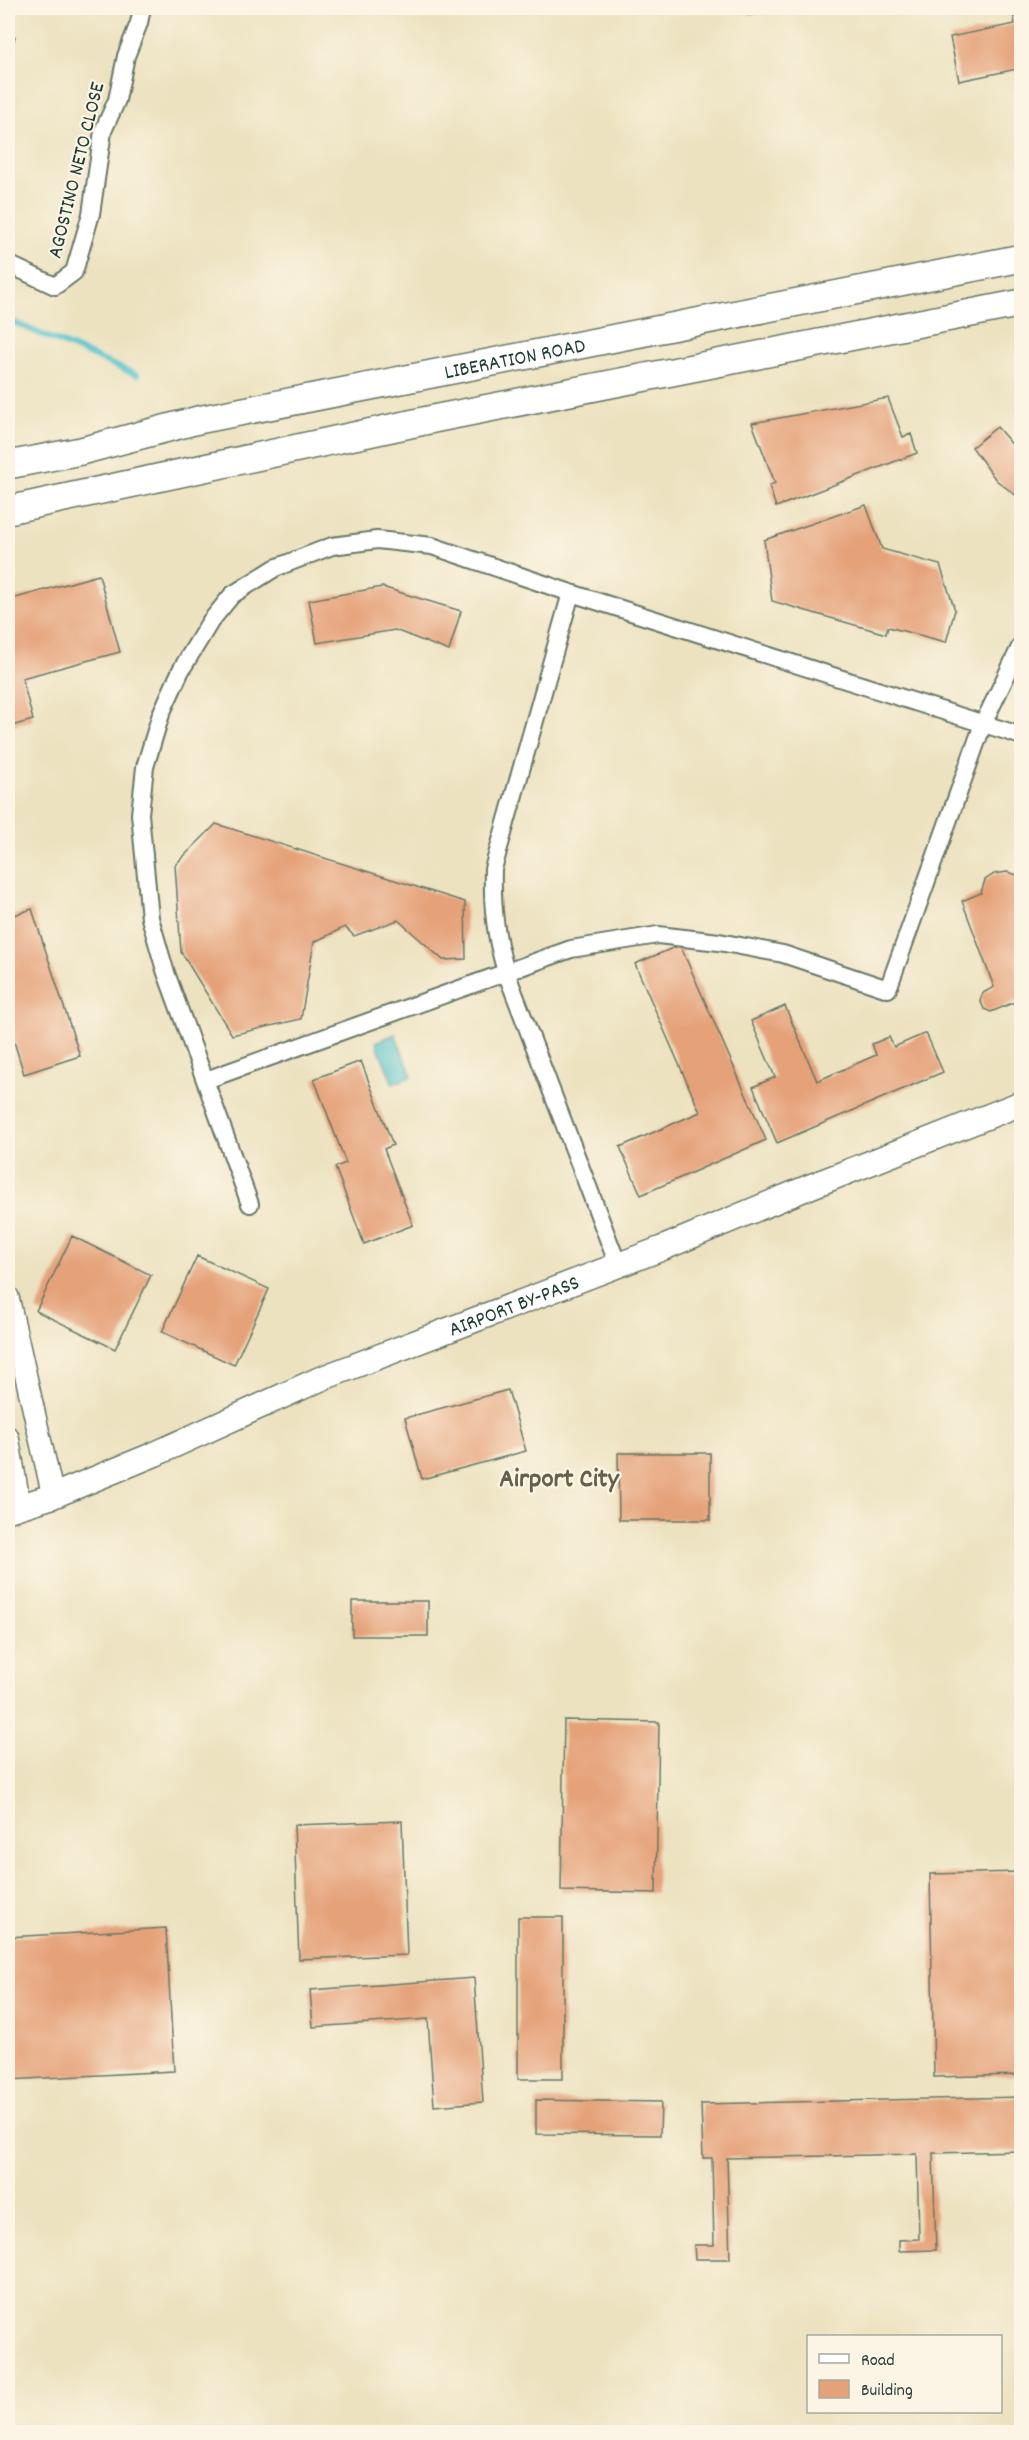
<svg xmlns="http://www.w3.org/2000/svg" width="1029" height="2440" viewBox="0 0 1029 2440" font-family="Dekko,sans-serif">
	<rect width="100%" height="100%" fill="#fcf5e5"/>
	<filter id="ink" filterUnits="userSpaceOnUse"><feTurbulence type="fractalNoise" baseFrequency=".0167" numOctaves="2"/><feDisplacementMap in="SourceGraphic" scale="12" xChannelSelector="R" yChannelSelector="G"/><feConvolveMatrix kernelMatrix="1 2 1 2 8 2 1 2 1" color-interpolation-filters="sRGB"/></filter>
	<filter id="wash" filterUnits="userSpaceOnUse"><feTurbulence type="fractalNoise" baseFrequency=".008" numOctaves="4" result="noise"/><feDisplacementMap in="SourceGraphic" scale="24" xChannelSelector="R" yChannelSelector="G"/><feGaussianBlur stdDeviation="1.35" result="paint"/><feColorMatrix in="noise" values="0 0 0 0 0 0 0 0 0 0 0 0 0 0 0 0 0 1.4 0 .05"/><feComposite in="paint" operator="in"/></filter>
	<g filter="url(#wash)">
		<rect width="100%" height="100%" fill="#ece2c0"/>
		<path fill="#54c2cc" stroke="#3a8080" stroke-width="1.5" d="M395,1034L412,1076L393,1084L376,1042Z"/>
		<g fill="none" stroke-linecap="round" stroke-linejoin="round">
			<path stroke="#54c2cc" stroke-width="6" d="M8,320L137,375"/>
		</g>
		<g id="blocks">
			<path fill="#e5a279" d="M748,8H770L771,12L749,15Z
				M1012,8H1022V68L959,81L950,37L1015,24Z
				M8,34L15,37L8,58Z
				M888,398L903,437L911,434L917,453L776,507L769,486L775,483L752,423Z
				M997,427L1022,456V500L996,480L972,447Z
				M866,505L882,549L940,565L955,610L946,642L888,627L886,634L772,601L764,540Z
				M99,575L120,652L22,678L33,720L8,727V600Z
				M382,587L461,611L449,651L395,630L317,643L309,600Z
				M216,824L465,902L466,959L443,960L398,920L354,936L345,927L314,942L301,1019L232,1035L181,952L175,865Z
				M1007,872L1017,875L1022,873V999L991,1012L984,1009L980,1000L983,993L994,987L962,901L981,893L985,880L994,874Z
				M32,909L80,1056L24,1074L8,1022V917Z
				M680,945L766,1140L641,1195L620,1147L700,1112L635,964Z
				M785,1006L817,1081L876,1055L872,1044L889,1037L894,1047L926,1033L943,1072L777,1143L753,1087L775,1077L751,1021Z
				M361,1061L393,1145L384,1149L413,1225L364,1244L335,1167L346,1163L314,1079Z
				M72,1236L151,1275L115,1349L36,1311Z
				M197,1256L269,1289L234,1365L162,1332Z
				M508,1390L526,1451L422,1479L405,1418Z
				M618,1453H710V1520H619Z
				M352,1601H428V1636H352Z
				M564,1720L659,1722L656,1893L561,1891Z
				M402,1821L407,1955L299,1959L294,1825Z
				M1022,1872V2075L934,2077L930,1874Z
				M518,1917H563V2079H518Z
				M166,1928L174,2071L8,2080V1937Z
				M474,1978L483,2102L434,2106L428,2019L313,2027L310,1990Z
				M1022,2097V2151L933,2153L936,2250L899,2251V2240L919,2239L917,2154L727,2158L730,2259H695L694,2245H714L712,2158H703L701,2104Z
				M536,2100L661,2102L660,2135L536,2134Z"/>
		</g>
	</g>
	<g filter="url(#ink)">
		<use href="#blocks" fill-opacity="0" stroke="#677765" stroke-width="1.5"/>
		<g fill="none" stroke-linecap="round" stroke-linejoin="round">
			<defs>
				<path id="minor" d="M8,264L55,286L74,272L91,214L103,131L117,100L126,56L139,23L142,8
					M571,593L493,869C492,907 495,935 506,972L618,1265
					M206,1080L571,949L658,935L719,942L783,954L888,989L983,724L1022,643
					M250,1204L165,970L150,918L140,814L145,767L161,714L181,670L210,622L232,595L275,568L332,546L377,540L432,546L571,593L1022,736"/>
				<path id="tertiary" d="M8,1297L53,1496
					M8,1437L20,1506"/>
				<g id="secondary">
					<path id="s1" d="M8,1510L53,1496L155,1454L320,1379L663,1248L809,1187L1022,1103"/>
				</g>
				<g id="trunk">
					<path id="s2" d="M8,465L81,451L198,420L1022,258"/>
					<path d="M8,510L438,418L1022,303"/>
				</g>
			</defs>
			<use href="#minor" stroke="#677765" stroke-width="20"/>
			<use href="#tertiary" stroke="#677765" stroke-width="24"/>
			<use href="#secondary" stroke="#677765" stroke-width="27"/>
			<use href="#trunk" stroke="#677765" stroke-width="30"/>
			<use href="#minor" stroke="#fff" stroke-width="16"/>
			<use href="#tertiary" stroke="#fff" stroke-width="21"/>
			<use href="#secondary" stroke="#fff" stroke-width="24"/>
			<use href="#trunk" stroke="#fff" stroke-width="27"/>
		</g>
	</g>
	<g text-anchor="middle" stroke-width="4.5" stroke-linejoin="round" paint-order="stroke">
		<g font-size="21" fill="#1f3d34" stroke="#fcf5e5">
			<text transform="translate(75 170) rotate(-76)" y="7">AGOSTINO NETO CLOSE</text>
			<text dy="7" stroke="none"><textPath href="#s2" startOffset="518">LIBERATION ROAD</textPath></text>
			<text dy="7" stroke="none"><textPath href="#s1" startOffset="546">AIRPORT BY-PASS</textPath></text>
		</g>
		<g font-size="27" font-weight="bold" fill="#64604c" stroke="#fcf5e5">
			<text x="559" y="1486">Airport City</text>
		</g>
	</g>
	<rect width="1029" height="2440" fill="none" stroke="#fcf5e5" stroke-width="30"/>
	<rect x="807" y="2335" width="195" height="78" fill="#fcf5e5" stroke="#a4ab9e" stroke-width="1.5"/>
	<rect x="819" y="2354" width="30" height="9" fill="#ffffff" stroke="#a4ab9e" stroke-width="1.5"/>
	<text x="861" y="2365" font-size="18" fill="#1f3d34">Road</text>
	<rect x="819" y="2380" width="30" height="18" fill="#e5a279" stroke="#a4ab9e" stroke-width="1.5"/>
	<text x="861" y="2395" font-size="18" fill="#1f3d34">Building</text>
</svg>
